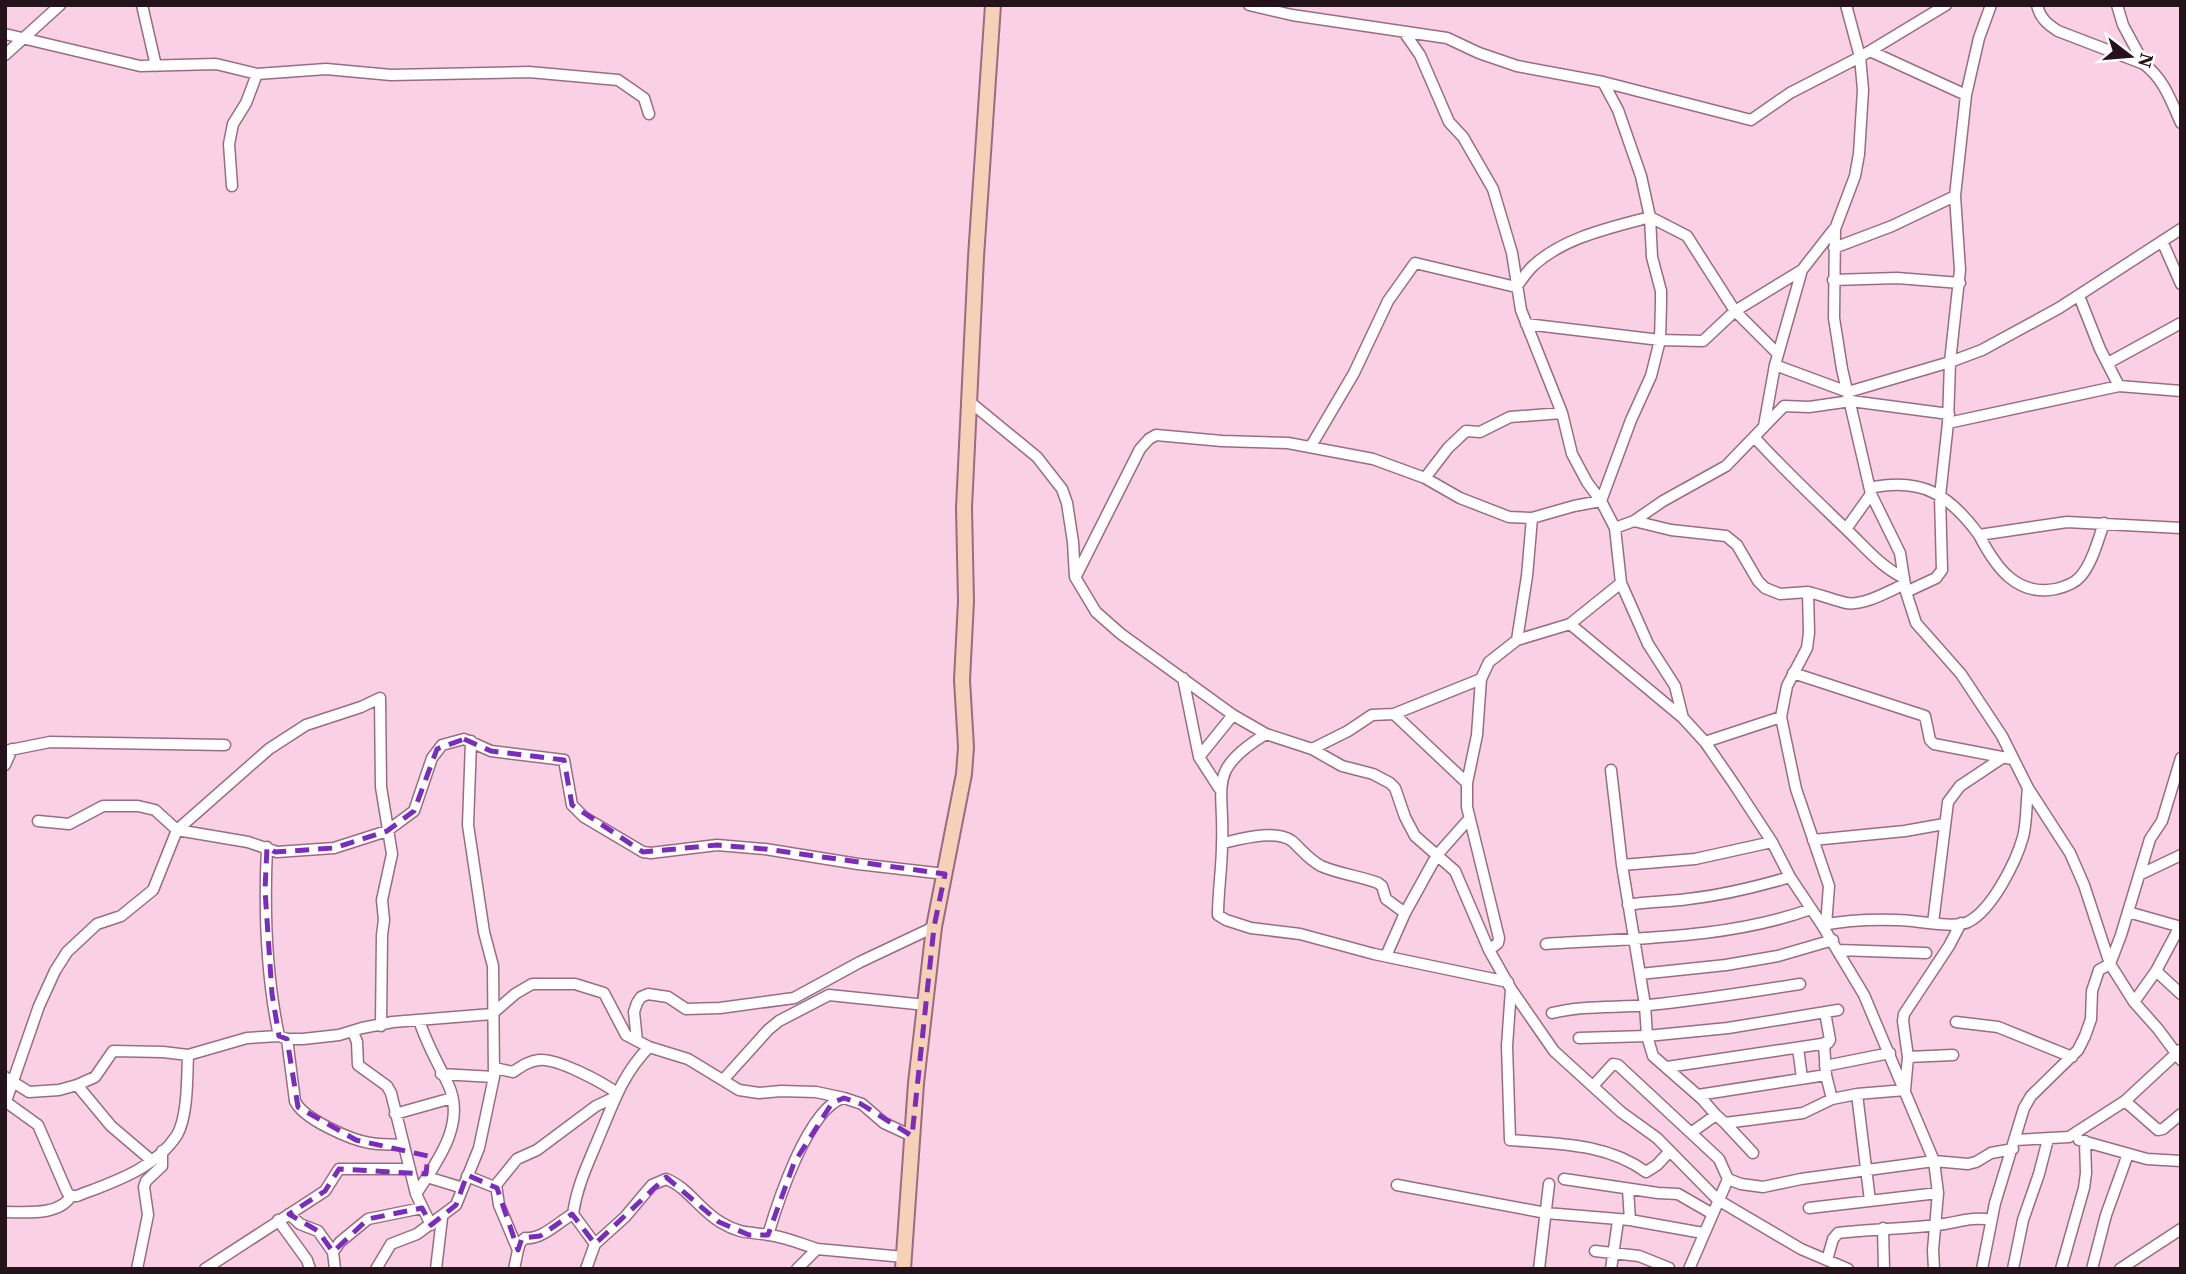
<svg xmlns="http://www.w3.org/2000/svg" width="2186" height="1274" viewBox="0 0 2186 1274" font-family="'Source Serif 4',serif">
	<rect width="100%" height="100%" fill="#fad1e4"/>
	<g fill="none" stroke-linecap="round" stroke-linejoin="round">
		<defs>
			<path id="street" d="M142,5L156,66
				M1249,5L1292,15L1447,38L1479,53L1517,66L1603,82L1618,110L1641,176L1650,217L1652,257L1661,291V303L1660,340L1651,376L1631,420L1601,501L1615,528L1621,583L1648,644L1675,686L1683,718L1705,742L1734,784L1772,842L1790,877L1822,925C1848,920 1872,919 1898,920C1915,920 1953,929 1968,922C1992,910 2016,862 2023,837C2027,822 2026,804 2028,788
				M1846,5L1860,57L1863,90L1859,154L1855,176L1835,229L1834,318L1842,369L1871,494L1900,553L1906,592L1916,623L1961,674L2002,736L2028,788L2070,853L2084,885L2110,964L2134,1002L2158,1029L2181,1060
				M2037,5C2040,18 2047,24 2058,31L2144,64C2164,79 2171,101 2181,123
				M2117,5L2123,25L2144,64
				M5,34L140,66L216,64L257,74
				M1870,51L1966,95
				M5,55L60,5
				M1603,82L1751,120L1790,93L1860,57L1946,5
				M232,186L229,144L233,124L246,103L257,74L326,69L391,75L529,72L618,80L644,98L649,114
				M2162,241L2181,284
				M1834,248L1892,226L1955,196
				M1802,270L1775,365L1848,392L1950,362L1982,350L2059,308L2181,229
				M1833,280L1897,278L1960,283
				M2079,296L2100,349L2119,386
				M1526,324L1660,340L1703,341L1735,311L1802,270L1834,229
				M2108,363L2181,323
				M970,402L1037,457L1062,489L1067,503L1073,542L1075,577L1096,612L1121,634L1233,715L1266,734L1312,749L1342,766L1373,774L1390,783L1395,788L1405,817L1415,836L1455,871L1489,950L1511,989L1554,1051L1621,1112L1657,1138L1718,1200L1801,1249L1848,1269
				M1948,423L2119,386L2181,391
				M1764,426L1775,365
				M1755,438C1784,470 1815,499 1847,530C1865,547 1881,567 1904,578
				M1311,446L1354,373L1388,301L1415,263L1516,287C1522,280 1527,271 1534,265C1565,237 1610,228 1650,217L1687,236L1735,311L1778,354
				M1425,478L1448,448L1466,431L1480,432L1510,417L1562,413
				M1870,488C1921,477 1949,494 1979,535L2067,522L2181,528
				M1634,521L1671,530L1726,536L1737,545L1758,581L1765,588L1780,594L1808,592L1809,633L1807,648L1787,686L1781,717L1796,789L1829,886L1826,925
				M1615,528L1634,521L1663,501L1726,466L1784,406L1809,407L1851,401L1949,414
				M1846,529L1871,494
				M1979,535C1995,566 2016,597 2056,589C2064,587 2074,584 2080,577C2092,564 2098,540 2104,523
				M1076,576L1140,449L1149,439L1156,435L1222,441L1288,443L1373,459L1425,478L1460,498L1509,517L1532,518L1574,506L1601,501L1587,482L1572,454L1562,413L1521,310L1512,253L1493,189L1463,137L1449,122L1420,55L1404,32
				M1808,592C1821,595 1834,600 1846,603C1864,606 1889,591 1905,584
				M1906,592L1936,578L1942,570L1940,496L1948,423L1950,362L1960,270L1955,196L1966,95L1979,38L1991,5
				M1570,624L1683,718
				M1517,640L1527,576L1532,518
				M1793,673L1925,716L1930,740L1934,744L2012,759
				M1183,678L1199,757L1219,788
				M1481,679L1477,735L1467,783V807L1499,938L1498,943L1489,950
				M1394,714L1467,783
				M1266,734C1205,771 1225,786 1222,844C1222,868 1218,891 1218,915L1226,920L1251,928L1300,934L1374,954L1508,982
				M1705,742L1781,717
				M1312,749L1348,731L1372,715L1394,714L1481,679L1489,662L1517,640L1570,624L1621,583
				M5,751L50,742L225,745
				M1199,757L1233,715
				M5,765L12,749
				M1611,770L1622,865L1645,1005L1647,1036L1653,1056L1702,1099L1716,1115
				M38,821L69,824L103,806H138L155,810L177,830L248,842L277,852L334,848L387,831L414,811L432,758L442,745L464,739L491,751L564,760L572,805L584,817L643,852L651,853L717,845L765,849L858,864L945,874
				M1813,840L1905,831L1944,824
				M1223,843C1241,839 1275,829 1292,841C1302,850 1308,859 1321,866C1339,874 1360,876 1378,883L1382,886L1386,899L1405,913
				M267,847C264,910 266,975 279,1036
				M1622,865L1695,859L1772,842
				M2139,875L2181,855
				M1628,905C1648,901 1668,902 1688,899C1723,895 1756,887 1790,877
				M2128,912L2181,927
				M1933,923L1948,802L1960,786L2002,758
				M1822,925L1864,995L1934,1161L1938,1193L1933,1250L1934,1269
				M1546,944C1634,938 1728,939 1811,909
				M1838,950L1926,953
				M1386,956L1405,913L1437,855L1469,819
				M2156,971L2181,994
				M1640,974L1726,965L1778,956L1833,940
				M1511,989L1507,1046L1510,1140C1558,1144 1606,1143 1646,1172L1657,1165L1669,1152
				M2134,1002L2156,971L2180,926
				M1552,1013C1584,1005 1616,1008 1649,1005C1700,1000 1750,992 1800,984
				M1956,1022L1998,1027L2072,1057
				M353,1032L357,1042L358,1065L387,1086L391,1093L416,1194L431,1225
				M1579,1038L1647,1036L1728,1028L1838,1010
				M287,1039L295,1101C303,1119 351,1140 370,1143C381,1145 392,1144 403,1145
				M637,1041L634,1012L637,1003L641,997L648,994L668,997L686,1009L720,1008L794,998L860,962L934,927
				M1824,1043L1826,1075L1832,1099
				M649,1047C622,1075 614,1102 599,1137C588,1164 577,1185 573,1214L595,1244L625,1217L652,1185L666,1179C688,1187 701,1212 722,1223C740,1234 750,1232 769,1235C785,1237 802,1244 817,1249
				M1798,1048L1802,1078
				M1908,1057L1953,1055
				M1825,1066L1890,1053
				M1667,1067L1828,1043L1830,1040L1825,1012
				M495,1068L513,1072C522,1066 529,1061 539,1060C557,1058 602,1082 617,1093
				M441,1074L494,1077
				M5,1077L29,1092L59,1090L77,1085L95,1077L113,1051L163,1052L188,1055L247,1038L279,1036L287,1039H303L339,1035L362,1028L393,1022L492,1014L515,994L532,984H575L604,993L626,1035L649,1047L688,1059L739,1090L759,1093L781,1091L816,1092L844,1098L862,1104L884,1123L912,1136
				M723,1080L768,1030L779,1021L829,995L926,1005
				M77,1085L111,1126L151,1160
				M1593,1086L1613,1064L1618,1065L1719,1159L1728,1179
				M1857,1094L1870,1201
				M1698,1095L1826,1075
				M2125,1101L2158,1130L2163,1129L2181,1114
				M6,1102L38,1125L67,1192L71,1196H77C113,1182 155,1169 177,1135C188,1116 187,1077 188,1055
				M5,1104L39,1006L55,971L67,952L97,924L121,916L153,890L177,830L269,749L306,725L361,707L380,698L381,787L392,854L382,900L384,920L382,935L381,1026
				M395,1114L452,1098
				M1725,1123L1753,1153
				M1692,1132L1716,1115L1725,1123L1803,1113L1832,1099L1857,1094L1905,1090L1908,1057L1903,1021L1904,1014L1949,946L1961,923
				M2015,1140L2069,1137L2125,1101L2180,1050
				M2079,1140L2147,1159L2181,1161
				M467,1176L492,1186L496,1185L517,1159L537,1150L596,1106L615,1097
				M427,1177L463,1188
				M1564,1179L1658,1193L1678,1194L1711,1213
				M496,1185L499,1205L518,1250
				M1397,1185L1546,1213L1630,1220L1703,1233
				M1628,1189L1630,1220
				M416,1194C436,1163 467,1124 448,1084C438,1063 426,1043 419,1020
				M1809,1208L1938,1193
				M5,1212C26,1212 59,1216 71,1196
				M289,1214L300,1224L318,1231L333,1252L335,1269
				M278,1220L307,1260L310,1269
				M1883,1228L1884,1269
				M768,1235C778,1201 808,1109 843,1098
				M1595,1251L1639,1256L1669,1268
				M333,1252L340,1242L368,1219L422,1208
				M1827,1260L1833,1239L1838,1233C1871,1229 1904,1229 1937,1225C1956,1223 1972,1216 1991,1220
				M137,1269L148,1215L144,1187L146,1181L162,1166V1151
				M205,1269L325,1191L339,1169H410
				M376,1269L391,1244L417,1234L456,1205L479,1148L494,1077L493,966L484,932L468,825L471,741
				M436,1269L442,1218
				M514,1269L518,1250L520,1243L525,1238C542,1240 558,1222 573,1214
				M586,1269L595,1244
				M797,1269L817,1249L904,1257
				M1539,1269L1549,1184
				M1611,1269L1618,1221
				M1689,1269L1728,1179L1741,1184L1763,1187L1801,1179L1934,1161L1968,1164L1976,1162L1991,1153L2013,1149
				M1982,1269L1995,1203L2024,1108L2031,1096L2078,1050L2085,1036L2091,1019L2092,991L2099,970L2110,964L2121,935L2150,839L2162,821L2181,758
				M2013,1269L2023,1220L2039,1174L2048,1139
				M2061,1269L2084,1188L2086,1173L2085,1141
				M2092,1269L2106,1215L2128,1154
				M2120,1269L2181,1229"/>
			<path id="secondary" d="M903,1269L916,1083L934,927L964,774L966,747L962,680L966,601L964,508L976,257L993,5"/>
		</defs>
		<use href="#street" stroke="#9a6c83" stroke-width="13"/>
		<use href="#secondary" stroke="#9a6c83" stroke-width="18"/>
		<use href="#street" stroke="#fff" stroke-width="10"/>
		<use href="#secondary" stroke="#f6d1b7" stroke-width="14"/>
	</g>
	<path fill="none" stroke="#7b2cbf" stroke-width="5" stroke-dasharray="14 9" stroke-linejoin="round" d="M464,739L491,751L564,760L572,805L643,852L717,845L765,849L945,874L934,927L912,1136L861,1104L844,1098L832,1103L794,1163L768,1235H749L719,1222L666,1177L595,1244L572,1214L540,1236L522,1238L518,1250L497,1188L467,1175L456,1205L431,1225L422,1208L368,1219L333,1252L318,1231L289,1214L325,1191L339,1169L426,1174L428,1156L356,1140L298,1107L287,1039L279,1036L272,994L265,890L267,847L275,852L334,848L387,831L414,811L437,749Z"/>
	<rect width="2186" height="1274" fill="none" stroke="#25131c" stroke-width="14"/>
	<g transform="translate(2130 56) rotate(106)" stroke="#ffffff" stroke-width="5" paint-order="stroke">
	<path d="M0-5L12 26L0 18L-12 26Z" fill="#25131c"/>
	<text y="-10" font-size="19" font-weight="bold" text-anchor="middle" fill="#25131c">N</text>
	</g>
</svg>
